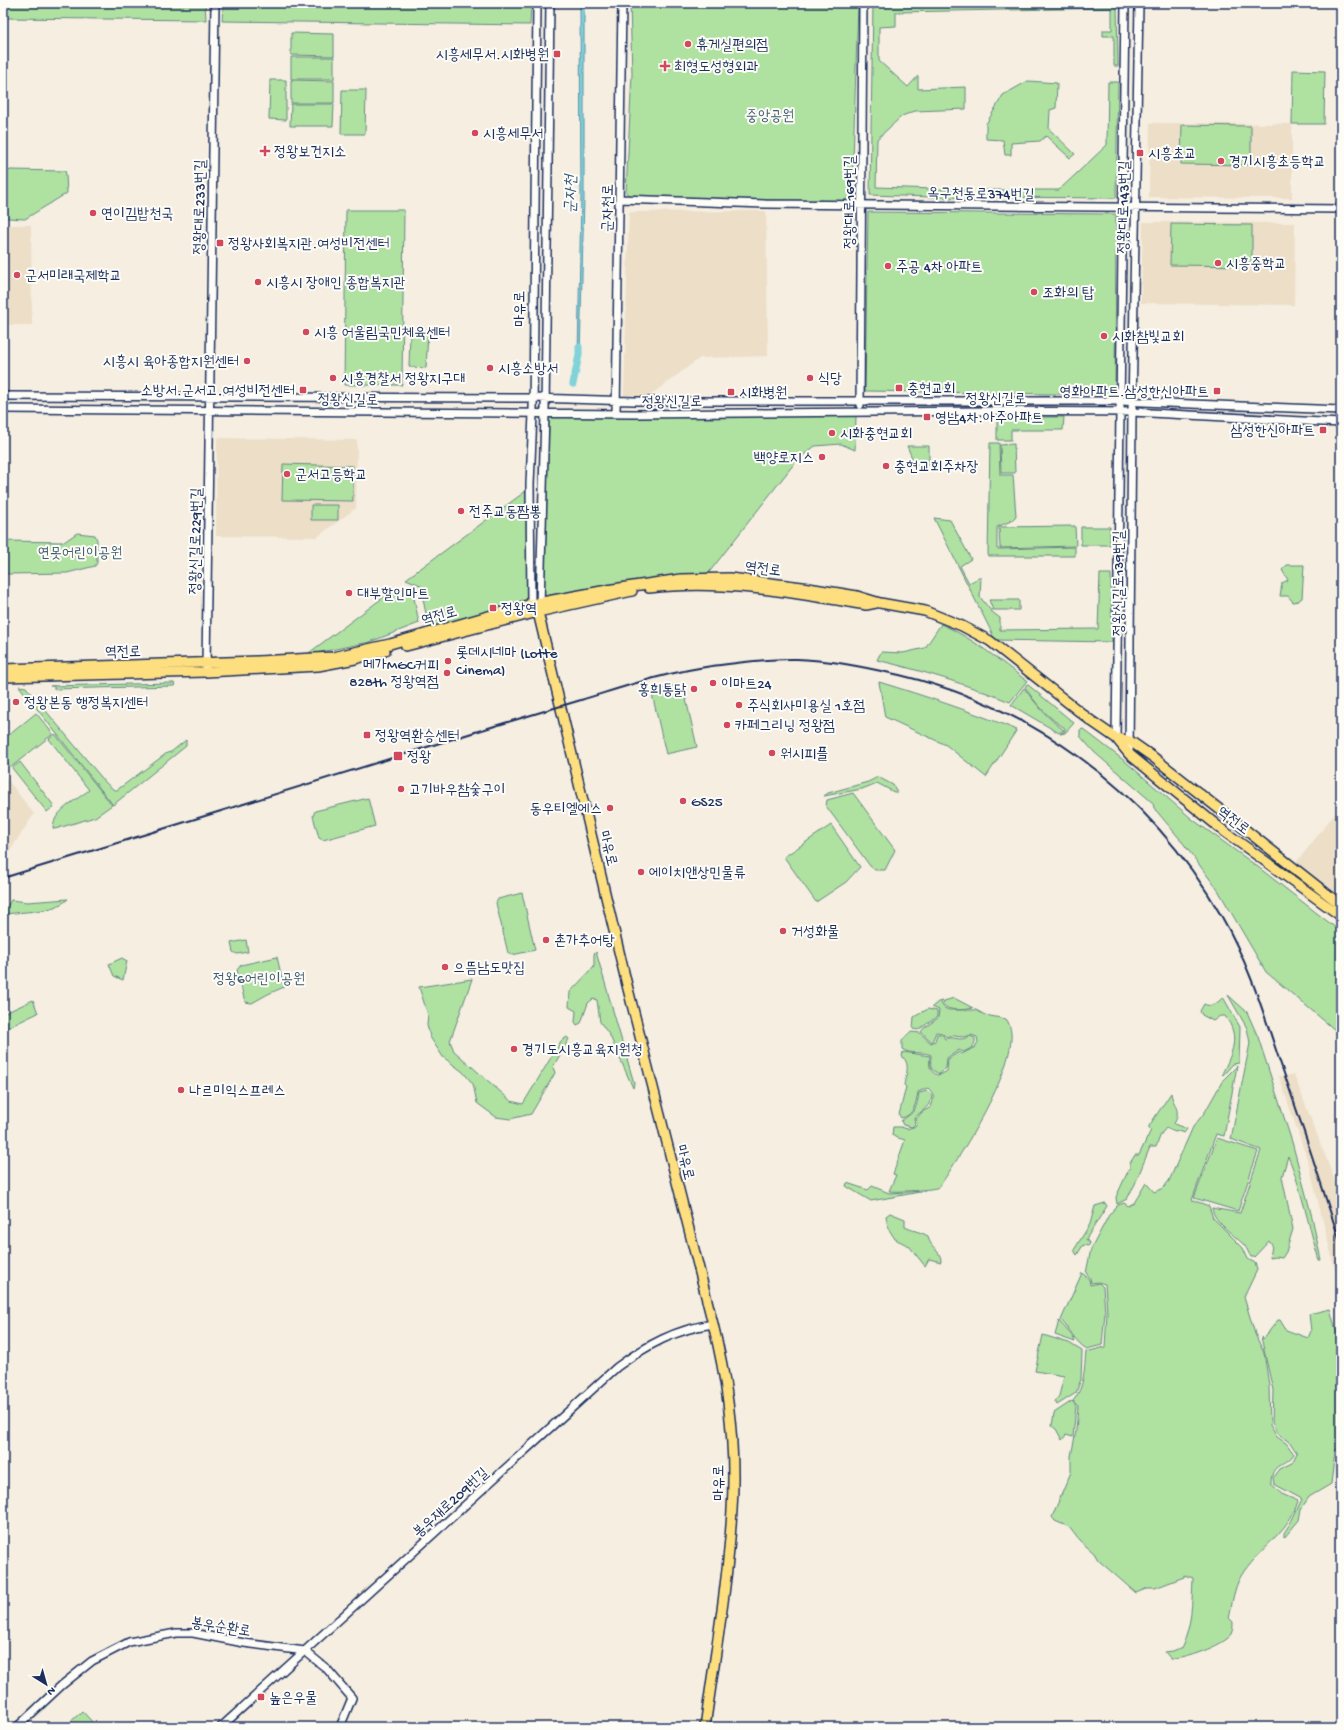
<svg xmlns="http://www.w3.org/2000/svg" width="1344" height="1730" viewBox="0 0 1344 1730" font-family="'Gochi Hand','Poor Story',sans-serif">
	<rect width="100%" height="100%" fill="#f5eee1"/>
	<filter id="ink" filterUnits="userSpaceOnUse"><feTurbulence type="fractalNoise" baseFrequency=".025" numOctaves="2"/><feDisplacementMap in="SourceGraphic" scale="8" xChannelSelector="R" yChannelSelector="G"/><feConvolveMatrix kernelMatrix="1 2 1 2 8 2 1 2 1" color-interpolation-filters="sRGB"/></filter>
	<g filter="url(#ink)">
		<path fill="#ecdec7" d="M1150,123L1292,124V198L1149,197Z
			M766,211L768,356L700,358L649,396L624,395L629,212Z
			M1143,222L1295,223L1294,305L1141,303Z
			M3,225H31L32,325H3Z
			M217,438L357,440L356,508L317,537L216,536Z
			M3,774L34,814L7,855L3,856Z
			M1341,806V898L1296,863Z
			M1294,1075L1341,1197V1294L1309,1165L1279,1076Z"/>
		<path fill="#afe1a1" stroke="#658880" d="M3,3H205L206,20L3,18Z
			M223,3H531L530,25L222,21Z
			M630,3H858L852,194L844,201L630,198L626,192L632,74Z
			M873,3H1117L1118,66H1114V36H1103V30H1112V8L896,12V26L879,27V61L908,87L918,76V89L966,87V109L915,111L902,116L877,139L876,187L964,190L963,198L870,195Z
			M291,33L334,34V56L291,55Z
			M291,57H334V79H291Z
			M1293,70L1325,71L1324,124H1292Z
			M270,80H286V120L269,119Z
			M291,80L334,81V103H291Z
			M1028,81L1057,83L1056,108L1050,110L1049,129L1075,154L1070,158L1046,136L1040,141L1011,143V155H1005L1003,140L986,139V124L1003,95Z
			M1108,82H1118L1116,198L985,197L986,190H1059L1107,145Z
			M342,90H366L365,134H341Z
			M291,104H334L333,126H290Z
			M1182,125L1251,126V165L1181,164Z
			M10,170L65,171L66,174L67,193L25,219L8,218L5,216L7,173Z
			M346,210H404L402,385H344Z
			M868,212L1116,214L1115,395L865,391Z
			M1171,224L1252,225V266L1170,265Z
			M410,332L428,333L426,368L409,367Z
			M856,416L855,450L841,444L815,446L797,460L707,575L544,600L549,417Z
			M997,417H1064L1063,430H1011V440H997Z
			M990,443H999L1000,475H1013L1016,516L1011,521L997,527V549L1075,547V556H988Z
			M1014,444L1015,473H1001L1000,445Z
			M907,446H929V465H915Z
			M283,464L353,466V501L282,500Z
			M526,491L527,600L429,628L420,585L406,579Z
			M311,505H338V520H311Z
			M934,518L950,520L971,559L960,566L969,583L981,577L980,597L992,612L1000,618V630L1098,629L1100,574H1111L1112,642L994,640L992,633Z
			M1075,526L1076,546L1000,548L999,527Z
			M1081,527H1110V545H1081Z
			M77,533L95,535L97,540V563L95,566L67,573L7,574L3,571V544L5,541L64,542Z
			M1287,565H1304L1302,598L1298,601L1293,602L1288,596H1280L1282,583L1288,580L1282,570Z
			M396,588L413,593L419,623L370,642L306,655Z
			M989,600H1019V610H993Z
			M941,624C973,638 1000,661 1027,681L1010,702C966,684 923,671 877,660L881,652L903,653L925,648Z
			M879,682C925,696 970,711 1015,729L1016,731L986,777L946,745L885,717Z
			M171,683H174L175,686L54,689V686H50Z
			M680,684L683,686L697,747L666,754L652,694L654,690Z
			M1027,684L1074,723L1065,733L1060,734L1065,731V728C1049,719 1034,702 1025,687Z
			M19,686L26,687L106,783L114,790H117L167,753L171,752L186,740V746L113,805Z
			M1024,688C1036,704 1048,719 1064,730L1059,733L1011,705Z
			M36,713L53,734L11,767L3,757V740Z
			M1083,729L1126,762L1192,819L1258,867L1341,932V1035L1266,972L1218,890L1180,839L1154,808L1153,803L1094,752L1080,736V730Z
			M55,734L112,805L95,817L55,829L53,828C53,811 77,800 89,790L49,739Z
			M20,762L54,806L47,812L12,768Z
			M878,777L893,785L897,792H894L877,783L862,789L824,796L828,793L868,782Z
			M853,793L895,850L885,870H875L870,866L826,806L827,800Z
			M368,798L375,826L323,840L319,838L313,816L315,811Z
			M831,825L860,867L846,882L816,902L784,857Z
			M522,893L535,950L512,955L508,953L496,903L498,899Z
			M68,899C53,913 26,911 6,914L4,912L11,900L27,902Z
			M246,940L248,952L237,954L233,952L231,943Z
			M596,952L634,1083L633,1088L610,1036L600,1022L597,1000L593,999L588,1003L581,1023L577,1025L575,1022L576,1011L569,1007L570,992L594,967V954Z
			M277,957L284,987L268,994L252,1003L245,1002L237,970L241,965Z
			M122,958L127,961L123,980L114,976L109,964Z
			M472,979L450,1041L454,1051L511,1101L523,1104L561,1041L567,1037L569,1039L553,1067L555,1073L531,1114L510,1119L496,1117L477,1103L473,1084L463,1072L443,1057L430,1037L427,1025L428,1015L419,987Z
			M1228,995L1247,1012L1258,1037L1292,1142L1312,1217L1321,1260H1319C1308,1225 1302,1190 1288,1156L1282,1177L1293,1229L1286,1252L1282,1258L1276,1257L1270,1258L1272,1245L1269,1241L1254,1257H1251C1249,1254 1247,1249 1245,1246C1235,1235 1214,1223 1212,1208L1240,1213L1261,1150L1231,1139L1250,1043L1247,1028Z
			M1223,997L1240,1027L1239,1063L1233,1064L1223,1075L1222,1074C1232,1053 1241,1037 1225,1016H1220L1213,1021L1202,1015L1200,1011L1204,1004C1211,1008 1218,1003 1223,997Z
			M954,998L973,1008C966,1010 947,1012 943,1004L944,1001Z
			M33,1000L38,1013L3,1030L6,1025L3,1014Z
			M942,1001L941,1003L944,1008L949,1010H976L985,1015L1006,1019C1031,1049 958,1159 939,1187C934,1190 896,1192 889,1191L896,1175L893,1174L905,1140L895,1137L892,1135L893,1127H901L907,1129L916,1126L917,1123L916,1119L922,1112L931,1107C934,1099 935,1094 928,1088L918,1092C916,1103 914,1116 901,1118L899,1115L906,1087L904,1085C906,1073 911,1065 902,1056L903,1052L930,1056C929,1065 929,1071 937,1075L942,1074L947,1071L948,1059L959,1052L962,1054L975,1047L978,1042L977,1037L971,1035C959,1040 954,1033 946,1037L942,1033L936,1032L932,1042L921,1032L924,1028L938,1018L939,1010L932,1007L938,1002Z
			M928,1009L937,1011V1017L918,1030L913,1029L914,1017Z
			M912,1032L920,1033L931,1043L935,1041L937,1034H942L945,1039C956,1035 958,1043 970,1036L975,1038C976,1047 970,1049 963,1052L959,1050L947,1058L946,1068L940,1074C928,1069 931,1066 931,1055C923,1051 910,1055 902,1049V1041L908,1034Z
			M1237,1066L1224,1136L1216,1134L1192,1200L1209,1206L1213,1218L1243,1248L1248,1259L1255,1263L1257,1270L1244,1297L1255,1334L1264,1353L1269,1385L1270,1425L1277,1437L1286,1443L1294,1454C1285,1468 1271,1461 1271,1484L1284,1495L1298,1501C1289,1533 1257,1549 1241,1576C1234,1588 1232,1604 1229,1618L1233,1622C1233,1626 1233,1631 1231,1635C1224,1645 1183,1660 1171,1659L1165,1652L1173,1651L1182,1647C1192,1625 1192,1602 1193,1578L1184,1575V1577L1155,1588H1148L1136,1593L1098,1560L1094,1553L1079,1540L1069,1527L1055,1521L1052,1517L1071,1472V1456L1076,1431L1078,1406L1073,1401C1085,1387 1084,1369 1086,1352L1105,1347L1107,1312L1105,1284L1098,1282L1091,1283L1090,1278L1086,1273L1091,1249L1109,1215L1118,1205L1124,1203L1128,1206L1134,1203L1146,1183L1154,1192L1163,1188L1169,1181L1193,1127L1205,1112L1223,1080Z
			M927,1091L932,1095C932,1106 921,1111 914,1118L915,1124L912,1127L903,1125L901,1121C915,1111 916,1111 919,1093Z
			M1171,1093C1173,1106 1182,1109 1174,1124L1187,1129L1184,1133L1178,1131L1175,1132L1166,1128L1161,1134L1156,1147H1150L1135,1184L1127,1199L1117,1204L1116,1197L1130,1167V1163L1135,1155H1139L1151,1130L1149,1129V1126Z
			M1217,1138L1258,1151L1238,1211L1194,1198Z
			M847,1183L868,1190L872,1186L889,1193L925,1191L871,1201L849,1188L846,1186Z
			M1105,1203L1107,1206L1086,1239L1090,1244L1088,1246L1083,1245L1077,1255L1074,1250L1090,1224L1095,1206Z
			M890,1213L905,1219V1227C913,1231 919,1231 928,1236C929,1247 942,1251 941,1262L929,1259L925,1266L909,1246L895,1239L888,1228L886,1216Z
			M1082,1273L1089,1279L1090,1285L1099,1283L1103,1287L1105,1312L1102,1345L1087,1349C1075,1342 1071,1331 1061,1320Z
			M1330,1309L1341,1348V1445L1335,1451L1331,1484L1309,1497L1301,1509L1299,1520L1284,1538V1533L1291,1522L1302,1499L1274,1484L1273,1477L1279,1469L1292,1463L1297,1453L1289,1441L1278,1434L1272,1423L1273,1390L1261,1337L1263,1339L1278,1320H1280L1286,1330L1308,1338L1311,1331L1309,1314Z
			M1059,1321L1073,1337L1075,1342L1055,1335Z
			M1043,1335L1069,1343L1082,1351L1081,1379L1076,1393L1057,1405L1055,1401L1059,1396L1064,1376L1035,1371Z
			M1072,1401L1076,1406L1073,1437L1066,1435L1062,1440L1056,1429L1052,1426L1054,1413Z
			M82,1711L97,1727H65Z"/>
		<path fill="#81d2d9" stroke="#5891a8" d="M580,3H584V197L580,356H578L581,197Z"/>
		<g fill="none" stroke-linecap="round" stroke-linejoin="round">
			<path stroke="#81d2d9" stroke-width="7" d="M573,384L579,355V347"/>
			<defs>
				<path id="minor" d="M620,199L765,204L1341,209
					M3,396L533,398L634,401H1119L1341,410
					M860,405L863,3
					M3,409L634,414L990,411L1132,412L1341,423
					M616,414L622,3
					M540,606L545,413L550,3
					M534,608L531,604L530,484L533,414L537,3
					M206,667L215,3
					M1116,738L1125,3
					M1129,754L1132,412L1139,3
					M17,1727L62,1685L92,1661L129,1642L176,1633H193L244,1643L305,1651L327,1669L352,1698L340,1727
					M221,1727L617,1367C647,1345 676,1329 713,1324"/>
				<path id="major" d="M649,588C722,579 794,593 866,605L876,603
					M538,612L627,985L713,1324C728,1384 736,1448 732,1510C728,1583 715,1655 705,1727
					M406,646L538,612L632,591
					M3,669L258,661L333,657L390,644L531,604L613,589L681,579L730,578L802,587L857,596L880,603L925,611L962,626L990,641L1090,720L1116,738L1129,754L1225,832L1341,916
					M3,677L206,672L318,666L355,659L385,651
					M1116,738L1130,741L1153,757L1341,905"/>
			</defs>
			<use href="#minor" stroke="#1b2f5e" stroke-width="10"/>
			<use href="#major" stroke="#1b2f5e" stroke-width="12"/>
			<use href="#minor" stroke="#fdfcf7" stroke-width="7"/>
			<use href="#major" stroke="#fedf80" stroke-width="9"/>
			<path stroke="#1b2f5e" stroke-width="2" d="M3,878C136,837 269,797 402,755C461,736 521,718 581,700C624,687 667,672 712,666C740,663 769,658 797,659C826,660 854,665 881,671C1027,700 1148,788 1222,917C1248,962 1263,1011 1279,1059C1301,1121 1321,1183 1341,1245"/>
		</g>
	</g>
	<g fill="#d1495b" stroke="#fdfcf7" stroke-width="1.5">
		<circle cx="688" cy="44" r="4"/>
		<rect x="553" y="50" width="8" height="8" rx="2"/>
		<path d="M663 60h4v4h4v4h-4v4h-4v-4h-4v-4h4z"/>
		<circle cx="475" cy="133" r="4"/>
		<path d="M263 145h4v4h4v4h-4v4h-4v-4h-4v-4h4z"/>
		<rect x="1136" y="149" width="8" height="8" rx="2"/>
		<circle cx="1221" cy="161" r="4"/>
		<circle cx="93" cy="213" r="4"/>
		<rect x="216" y="239" width="8" height="8" rx="2"/>
		<circle cx="1218" cy="263" r="4"/>
		<circle cx="888" cy="266" r="4"/>
		<circle cx="17" cy="275" r="4"/>
		<circle cx="258" cy="282" r="4"/>
		<circle cx="1034" cy="292" r="4"/>
		<circle cx="306" cy="332" r="4"/>
		<circle cx="1104" cy="336" r="4"/>
		<circle cx="247" cy="361" r="4"/>
		<circle cx="490" cy="368" r="4"/>
		<circle cx="333" cy="378" r="4"/>
		<circle cx="810" cy="378" r="4"/>
		<rect x="895" y="384" width="8" height="8" rx="2"/>
		<rect x="299" y="386" width="8" height="8" rx="2"/>
		<rect x="1213" y="387" width="8" height="8" rx="2"/>
		<rect x="727" y="388" width="8" height="8" rx="2"/>
		<rect x="923" y="413" width="8" height="8" rx="2"/>
		<rect x="1319" y="426" width="8" height="8" rx="2"/>
		<circle cx="832" cy="433" r="4"/>
		<circle cx="822" cy="457" r="4"/>
		<circle cx="886" cy="466" r="4"/>
		<circle cx="287" cy="474" r="4"/>
		<circle cx="461" cy="511" r="4"/>
		<circle cx="349" cy="593" r="4"/>
		<rect x="489" y="604" width="8" height="8" rx="2"/>
		<circle cx="448" cy="661" r="4"/>
		<circle cx="447" cy="673" r="4"/>
		<circle cx="713" cy="683" r="4"/>
		<circle cx="694" cy="689" r="4"/>
		<circle cx="16" cy="702" r="4"/>
		<circle cx="739" cy="705" r="4"/>
		<circle cx="727" cy="725" r="4"/>
		<rect x="363" y="731" width="8" height="8" rx="2"/>
		<circle cx="772" cy="753" r="4"/>
		<rect x="393" y="751" width="10" height="10" rx="2"/>
		<circle cx="401" cy="789" r="4"/>
		<circle cx="683" cy="801" r="4"/>
		<circle cx="610" cy="808" r="4"/>
		<circle cx="641" cy="872" r="4"/>
		<circle cx="783" cy="931" r="4"/>
		<circle cx="546" cy="940" r="4"/>
		<circle cx="445" cy="967" r="4"/>
		<circle cx="514" cy="1049" r="4"/>
		<circle cx="181" cy="1090" r="4"/>
		<rect x="257" y="1693" width="8" height="8" rx="2"/>
	</g>
	<g text-anchor="middle" stroke-width="4" stroke-linejoin="round" paint-order="stroke">
		<g font-size="15" fill="#1b2f5e" stroke="#fdfcf7" text-anchor="start">
			<text x="696" y="49">휴게실편의점</text>
			<text x="549" y="59" text-anchor="end">시흥세무서.시화병원</text>
			<text x="674" y="71">최형도성형외과</text>
			<text x="483" y="138">시흥세무서</text>
			<text x="274" y="156">정왕보건지소</text>
			<text x="1148" y="158">시흥초교</text>
			<text x="1229" y="166">경기시흥초등학교</text>
			<text x="101" y="218">연이김밥천국</text>
			<text x="228" y="248">정왕사회복지관.여성비전센터</text>
			<text x="1226" y="268">시흥중학교</text>
			<text x="896" y="271">주공 4차 아파트</text>
			<text x="25" y="280">군서미래국제학교</text>
			<text x="266" y="287">시흥시 장애인 종합복지관</text>
			<text x="1042" y="297">조화의 탑</text>
			<text x="314" y="337">시흥 어울림국민체육센터</text>
			<text x="1112" y="341">시화참빛교회</text>
			<text x="239" y="366" text-anchor="end">시흥시 육아종합지원센터</text>
			<text x="498" y="373">시흥소방서</text>
			<text x="341" y="383">시흥경찰서 정왕지구대</text>
			<text x="818" y="383">식당</text>
			<text x="907" y="393">충현교회</text>
			<text x="295" y="395" text-anchor="end">소방서.군서고.여성비전센터</text>
			<text x="1209" y="396" text-anchor="end">영화아파트.삼성한신아파트</text>
			<text x="739" y="397">시화병원</text>
			<text x="935" y="422">영남4차.아주아파트</text>
			<text x="1315" y="435" text-anchor="end">삼성한신아파트</text>
			<text x="840" y="438">시화충현교회</text>
			<text x="814" y="462" text-anchor="end">백양로지스</text>
			<text x="894" y="471">충현교회주차장</text>
			<text x="295" y="479">군서고등학교</text>
			<text x="469" y="516">전주교동짬뽕</text>
			<text x="357" y="598">대부할인마트</text>
			<text x="501" y="613">정왕역</text>
			<text x="456" y="657">롯데시네마 (Lotte<tspan x="456" dy="17">Cinema)</tspan></text>
			<text x="439" y="669" text-anchor="end">메가MGC커피<tspan x="439" dy="17">828th 정왕역점</tspan></text>
			<text x="721" y="688">이마트24</text>
			<text x="686" y="694" text-anchor="end">홍희통닭</text>
			<text x="24" y="707">정왕본동 행정복지센터</text>
			<text x="747" y="710">주식회사미용실 1호점</text>
			<text x="735" y="730">카페그리닝 정왕점</text>
			<text x="375" y="740">정왕역환승센터</text>
			<text x="780" y="758">워시피플</text>
			<text x="407" y="761">정왕</text>
			<text x="409" y="794">고기바우참숯구이</text>
			<text x="691" y="806">GS25</text>
			<text x="602" y="813" text-anchor="end">동우티엘에스</text>
			<text x="649" y="877">에이치앤상민물류</text>
			<text x="791" y="936">거성화물</text>
			<text x="554" y="945">촌가추어탕</text>
			<text x="453" y="972">으뜸남도맛집</text>
			<text x="522" y="1054">경기도시흥교육지원청</text>
			<text x="189" y="1095">나르미익스프레스</text>
			<text x="269" y="1702">높은우물</text>
		</g>
		<g font-size="15" fill="#405c6f" stroke="#fdfcf7">
			<text x="770" y="120">중앙공원</text>
			<text x="80" y="557">연못어린이공원</text>
			<text x="259" y="983">정왕6어린이공원</text>
		</g>
		<g font-size="15" fill="#1b2f5e" stroke="#fdfcf7">
			<text transform="translate(981 193) rotate(1)" y="5">옥구천동로374번길</text>
			<text transform="translate(849 202) rotate(-90)" y="5">정왕대로169번길</text>
			<text transform="translate(199 207) rotate(-89)" y="5">정왕대로233번길</text>
			<text transform="translate(1123 207) rotate(-89)" y="5">정왕대로143번길</text>
			<text transform="translate(607 208) rotate(-89)" y="5">군자천로</text>
			<text transform="translate(519 309) rotate(-90)" y="5">마유로</text>
			<text x="996" y="403">정왕신길로</text>
			<text transform="translate(348 399) rotate(1)" y="5">정왕신길로</text>
			<text transform="translate(672 401) rotate(-1)" y="5">정왕신길로</text>
			<text transform="translate(195 541) rotate(-89)" y="5">정왕신길로229번길</text>
			<text transform="translate(763 568) rotate(7)" y="5">역전로</text>
			<text transform="translate(1118 583) rotate(-90)" y="5">정왕신길로139번길</text>
			<text transform="translate(439 615) rotate(-16)" y="5">역전로</text>
			<text transform="translate(123 651) rotate(-1)" y="5">역전로</text>
			<text transform="translate(1234 820) rotate(37)" y="5">역전로</text>
			<text transform="translate(609 848) rotate(76)" y="5">마유로</text>
			<text transform="translate(686 1162) rotate(76)" y="5">마유로</text>
			<text transform="translate(718 1483) rotate(-90)" y="5">마유로</text>
			<text transform="translate(450 1502) rotate(-42)" y="5">봉우재로209번길</text>
			<text transform="translate(221 1626) rotate(9)" y="5">봉우순환로</text>
		</g>
		<g font-size="16" font-style="italic" fill="#34587d" stroke="#fdfcf7">
			<text transform="translate(569 194) rotate(-89)" y="6">군자천</text>
		</g>
	</g>
	<rect width="1344" height="1730" fill="none" stroke="#fdfcf7" stroke-width="16"/>
	<rect x="8" y="8" width="1328" height="1714" fill="none" stroke="#1b2f5e" stroke-width="1.5" filter="url(#ink)"/>
	<g transform="translate(46 1684) rotate(143)" stroke="#fdfcf7" stroke-width="3" paint-order="stroke">
	<path d="M0-3L7 15L0 10L-7 15Z" fill="#1b2f5e"/>
	<text y="-6" font-size="11" font-weight="bold" text-anchor="middle" fill="#1b2f5e">N</text>
	</g>
</svg>
